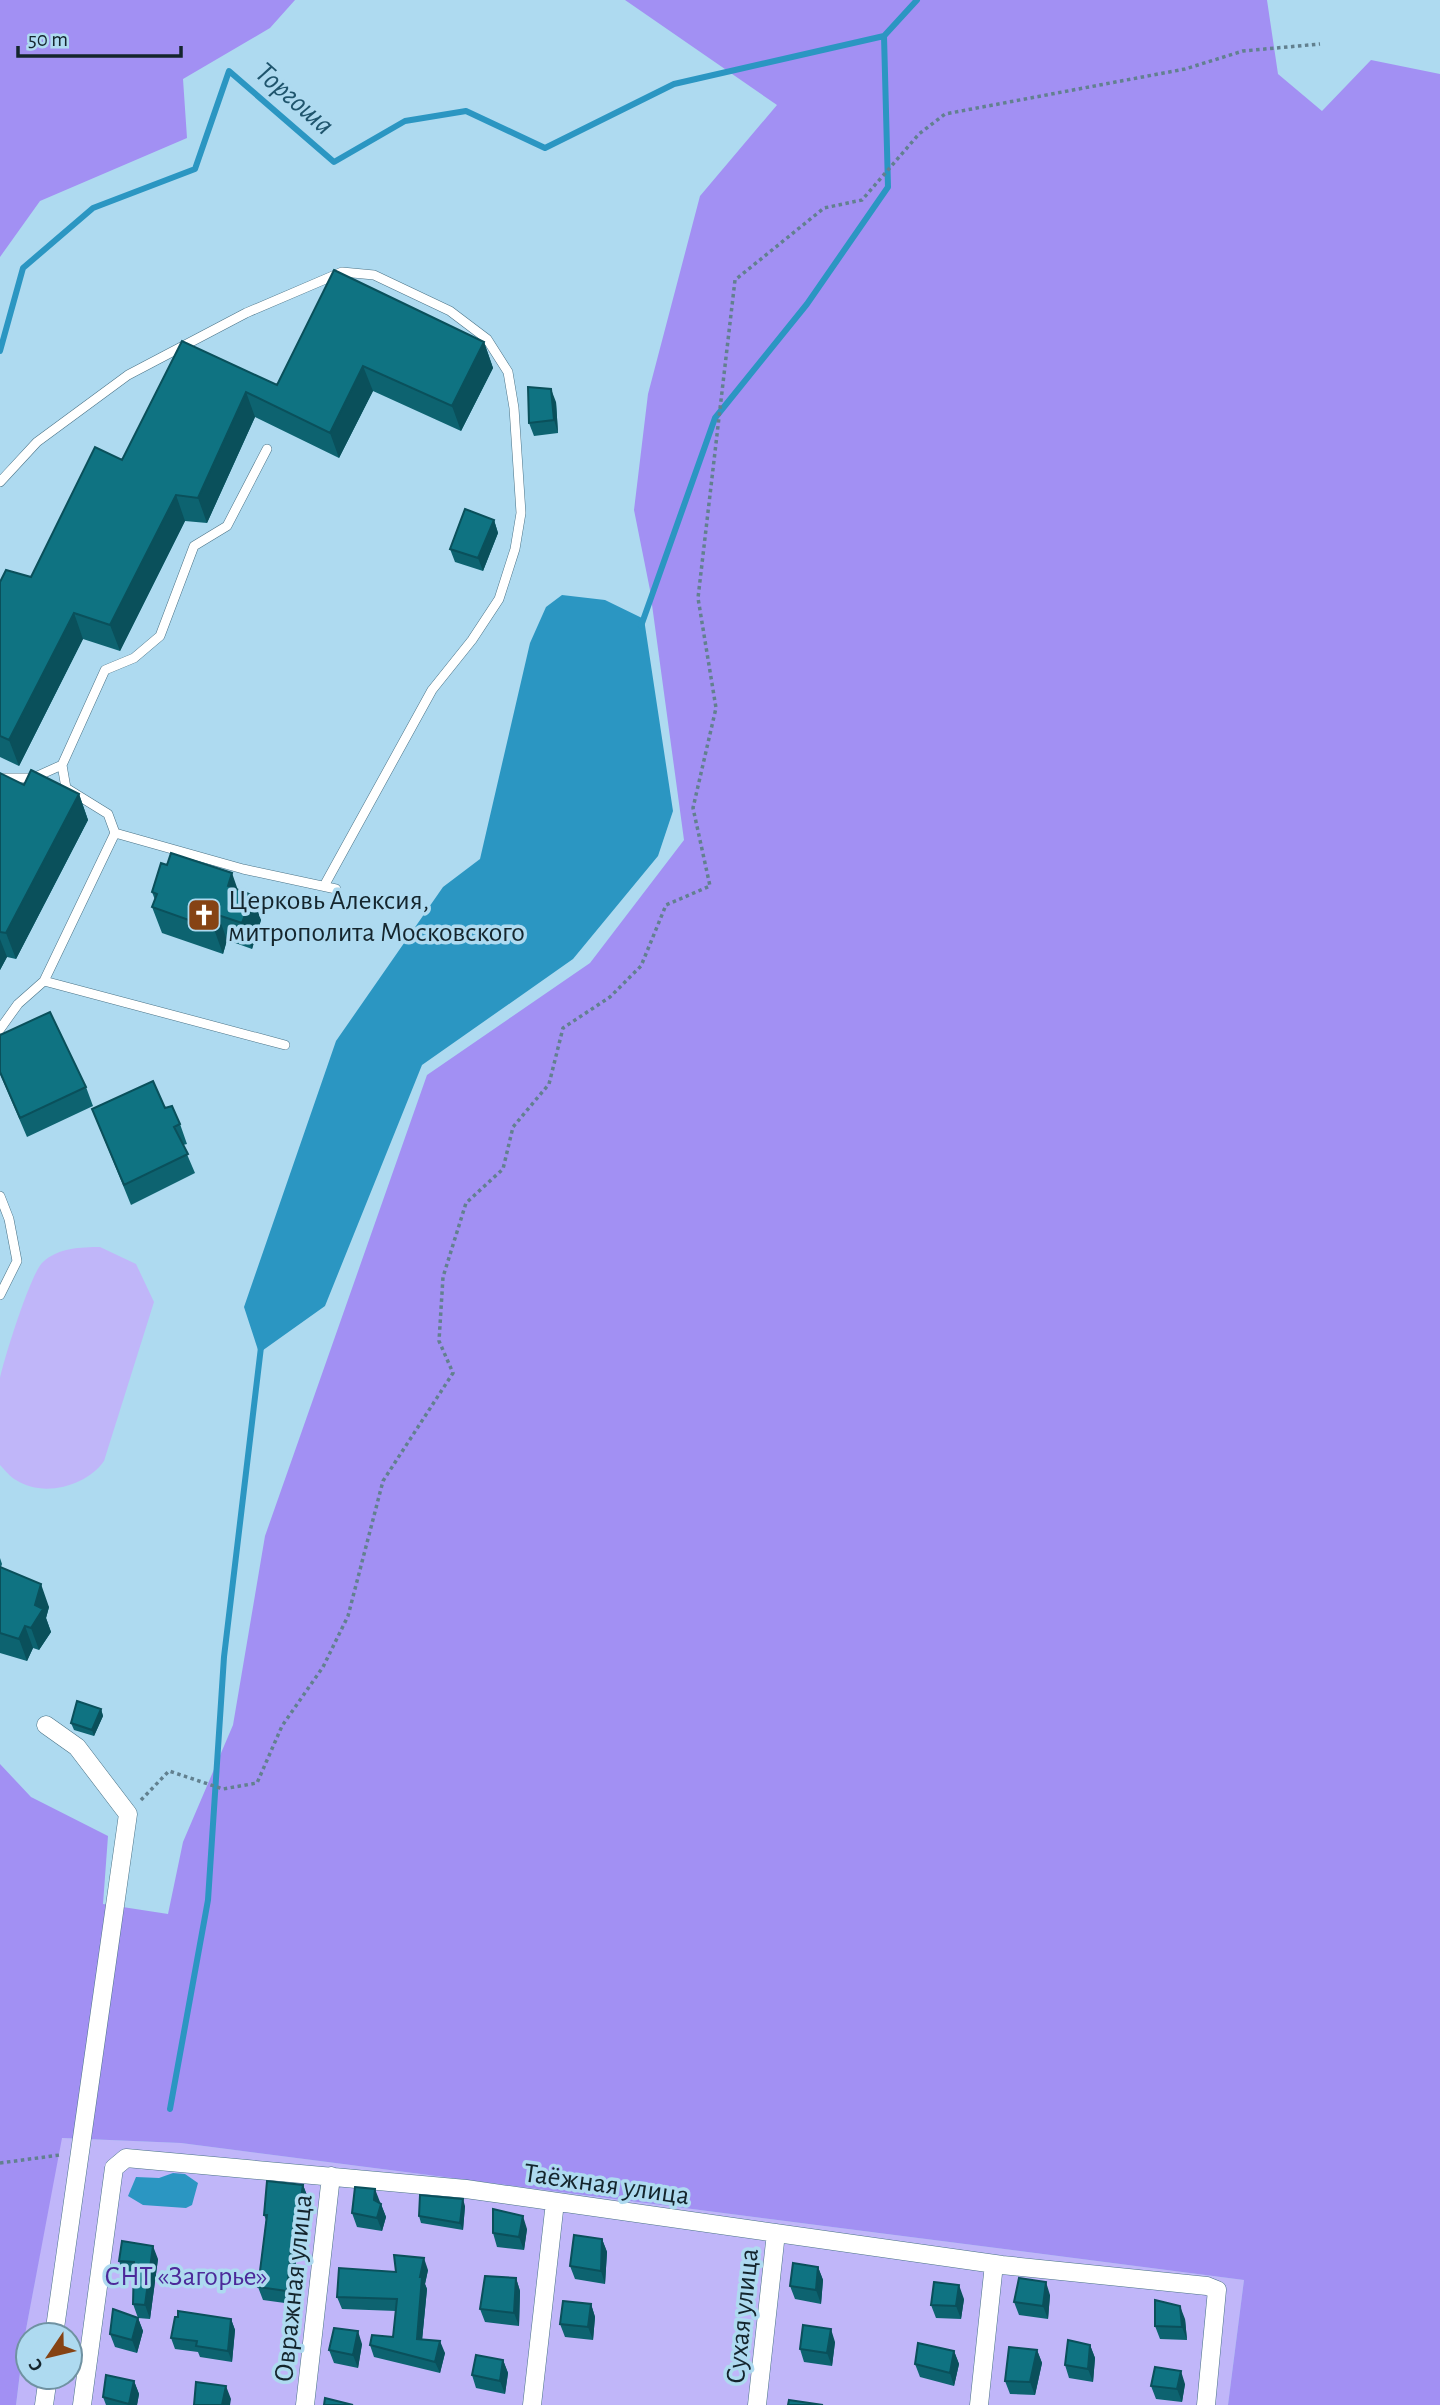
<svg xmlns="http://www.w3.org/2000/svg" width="1440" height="2405" viewBox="0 0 1440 2405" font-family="'Alegreya Sans',sans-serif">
	<rect width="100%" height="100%" fill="#aedaf0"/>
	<path fill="#c0b6f9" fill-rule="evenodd" d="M100,1247L136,1264L154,1302L104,1461C87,1486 43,1498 16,1480C10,1477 5,1470 0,1465C0,1438 0,1405 0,1378C4,1359 31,1272 43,1262C58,1248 81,1247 100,1247Z
		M61,2138L181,2143L1244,2280L1228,2405H16L24,2340ZM28,2335H70V2377H28Z"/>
	<path fill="#a290f3" d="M0,0H295L270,28L183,79L187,138L40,201L0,257Z
		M625,0H1267L1278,74L1322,111L1371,60L1440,74V2405H1228L1244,2280L181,2143L62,2138L24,2340L16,2405H0V1764L31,1797L108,1836L103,1904L168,1914L183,1842L233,1725L265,1536L427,1075L590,963L684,840L650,590L634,510L648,394L700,196L777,105Z"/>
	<path fill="#2b96c2" d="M562,595L605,600L644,619L673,811L658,856L573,959L422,1065L325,1306L259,1353L244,1307L336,1041L443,887L480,859L530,643L546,607Z
		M173,2173L185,2174L198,2183L192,2205L186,2208L143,2205L128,2196L136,2177L159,2178Z"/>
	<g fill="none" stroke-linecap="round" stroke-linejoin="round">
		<path stroke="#2b96c2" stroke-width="6" d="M0,351L23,268L93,208L195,169L229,71L334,162L405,121L466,111L545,148L674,84L884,36L917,0
			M641,626L715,418L807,304L888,187L884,36
			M170,2109L208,1900L224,1657L261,1347"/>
		<defs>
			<path id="lane" d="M0,482L37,442L128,375L246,313L342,272L374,275L450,311L487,339L508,372L514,408L521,513L515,549L499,599L472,640L432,690L324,886
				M0,778H33L62,765
				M115,833L108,814L66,788L62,765L105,670L134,658L160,636L194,546L227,526L267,449
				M44,981L115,833L243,869L336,889
				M0,1029L18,1004L44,981L285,1045
				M0,1196L9,1219L17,1261L0,1295"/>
			<path id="street" d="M46,1725L77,1747L128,1814L54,2335
				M44,2405L48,2377
				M82,2405L114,2168L126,2158L466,2189L1002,2265L1207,2286L1217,2290L1206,2405
				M305,2405L331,2176
				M532,2405L555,2202
				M757,2405L776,2233
				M979,2405L994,2264"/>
		</defs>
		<use href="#lane" stroke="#4a7387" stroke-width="10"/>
		<use href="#street" stroke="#4a7387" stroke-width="19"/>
		<path stroke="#62808f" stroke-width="3.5" stroke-dasharray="3.5 3.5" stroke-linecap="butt" d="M141,1800L169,1771L223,1789L257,1783L282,1726L323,1667L348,1616L383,1481L453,1373L439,1341L443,1277L466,1203L503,1169L513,1127L549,1084L563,1028L610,997L641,966L666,905L710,886L693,808L716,708L698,598L735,280L824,208L862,200L919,134L945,114L1185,69L1243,51L1320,44
			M0,2163L60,2155"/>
		<use href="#lane" stroke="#fff" stroke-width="9"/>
		<use href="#street" stroke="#fff" stroke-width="18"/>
	</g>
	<path fill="#0d6370" d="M334,270L484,342L493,368L461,431L373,391L339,458L255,417L207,523L185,521L120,651L83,639L19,766L0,757V582L31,577L122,460L182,341L277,385Z
		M556,402L558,433L534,436L529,423Z
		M494,520L498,533L483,571L455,562L450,549Z
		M0,773L24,785L79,794L88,820L16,959L7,957L0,970Z
		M238,890L261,920L252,949L227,940L223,954L162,933L152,907L155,900L152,892Z
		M0,1035L86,1087L93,1106L27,1137L0,1074Z
		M165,1108L180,1124L187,1144L183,1145L195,1173L131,1205L92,1109Z
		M0,1558L2,1564L1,1567L49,1607L46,1618L51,1632L39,1650L33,1648L27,1661L0,1653Z
		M101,1709L103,1716L94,1736L74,1730L71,1723Z
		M303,2185L308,2198L302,2232L299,2231L292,2304L263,2300L258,2287L266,2220L264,2215Z
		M380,2202L386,2217L382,2231L357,2227L352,2213Z
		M465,2206L463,2230L421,2223L419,2216Z
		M527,2229L524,2250L497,2247L493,2233Z
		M602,2239L607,2252L605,2284L575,2279L570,2266Z
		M158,2259L150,2319L138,2318L133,2304L134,2275H124L119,2261Z
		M818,2267L823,2280L821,2304L795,2299L790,2286Z
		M428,2270L425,2284L427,2289L422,2340L445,2353L440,2373L374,2357L370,2345L393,2337L396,2311L342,2309L337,2297L396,2272Z
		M516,2278L520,2291L519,2326L485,2322L480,2309Z
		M1050,2295L1048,2319L1019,2315L1014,2302Z
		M964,2299L961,2319L936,2318L931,2305Z
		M591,2304L595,2317L593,2340L565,2337L560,2324Z
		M138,2318L143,2331L137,2353L115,2347L110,2334Z
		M231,2319L235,2330L232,2362L200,2357L198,2352L175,2349L171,2338Z
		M1185,2319L1187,2340L1160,2339L1155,2326Z
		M835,2342L832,2366L804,2362L800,2349Z
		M362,2344L358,2368L334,2363L329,2350Z
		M1090,2345L1095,2358L1093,2382L1069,2378L1065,2365Z
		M1037,2350L1042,2363L1035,2395L1010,2394L1005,2381Z
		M954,2351L959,2364L954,2386L920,2377L915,2364Z
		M503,2360L508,2373L505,2394L476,2388L472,2375Z
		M134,2381L139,2394L137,2405H106L103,2397Z
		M1185,2384L1182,2402L1156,2399L1151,2386Z"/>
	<path fill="#0a505b" d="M484,342L493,368L461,431L452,406Z
		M363,366L373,391L339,458L330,433Z
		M551,389L556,402L558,433L554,420Z
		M246,392L255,417L207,523L198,498Z
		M176,495L185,521L120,651L110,625Z
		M494,520L498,533L483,571L478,558Z
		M74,613L83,639L19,766L9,740Z
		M79,794L88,820L16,959L6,933Z
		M232,873L241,899L228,886Z
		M252,895L261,920L252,949L242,923Z
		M218,915L227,940L223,954L214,929Z
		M0,939L7,957L0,970Z
		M41,1584L49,1607L46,1618L51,1632L39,1650L31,1628L35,1605Z
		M25,1626L33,1648L27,1661L19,1639Z
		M101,1709L103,1716L94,1736L92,1730Z
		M303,2185L308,2198L302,2232L298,2219Z
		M375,2189L380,2202L379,2211L381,2204L386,2217L382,2231L377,2218L374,2200Z
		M463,2199L465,2206L463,2230L460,2223Z
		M523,2216L527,2229L524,2250L519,2237Z
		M294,2218L299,2231L292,2304L287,2291Z
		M602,2239L607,2252L605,2284L601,2271Z
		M153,2246L158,2259L150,2319L145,2305Z
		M424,2258L428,2270L425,2284L427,2289L421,2351L417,2339L420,2277Z
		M818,2267L823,2280L821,2304L816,2290Z
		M516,2278L520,2291L519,2326L514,2313Z
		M1046,2282L1050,2295L1048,2319L1043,2306Z
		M959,2285L964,2299L961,2319L956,2306Z
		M591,2304L595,2317L593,2340L588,2327Z
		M1180,2306L1185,2319L1187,2340L1182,2327Z
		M138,2318L143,2331L137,2353L132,2340Z
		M231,2319L235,2330L232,2362L228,2351Z
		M831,2329L835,2342L832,2366L827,2353Z
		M358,2331L362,2344L358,2368L353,2355Z
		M440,2341L445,2353L440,2373L435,2362Z
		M1090,2345L1095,2358L1093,2382L1088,2369Z
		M1037,2350L1042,2363L1035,2395L1030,2382Z
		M954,2351L959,2364L954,2386L950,2373Z
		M503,2360L508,2373L505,2394L500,2381Z
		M1181,2371L1185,2384L1182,2402L1177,2389Z
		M134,2381L139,2394L137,2405H129Z
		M226,2386L231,2399L230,2405H222Z"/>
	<path fill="#0f7382" stroke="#0a505b" stroke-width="2" d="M334,270L484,342L452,406L363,366L330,433L246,392L198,498L176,495L110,625L74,613L9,740L0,736V582L6,570L31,577L95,447L122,460L182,341L277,385Z
		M528,387L551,389L554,420L529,423Z
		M465,509L494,520L478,558L450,549Z
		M31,770L79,794L6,933L0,932V773L24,785Z
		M171,853L232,873L228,886L252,895L242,923L218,915L214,929L152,907L157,894L152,892L161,863L167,865Z
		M50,1012L86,1087L20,1118L0,1072V1035Z
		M153,1081L165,1108L172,1106L180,1124L174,1127L188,1154L124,1185L92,1109Z
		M0,1567L41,1584L35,1605L43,1609L31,1628L25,1626L19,1639L0,1633Z
		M77,1701L101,1709L92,1730L71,1723Z
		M267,2181L303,2185L298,2219L294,2218L287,2291L258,2287L267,2215H264Z
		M355,2187L375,2189L374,2200L381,2204L377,2218L352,2213Z
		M420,2195L463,2199L460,2223L419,2216Z
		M493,2209L523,2216L519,2237L493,2233Z
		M574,2235L602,2239L601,2271L570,2266Z
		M122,2241L153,2246L145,2305L133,2304L134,2262L119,2261Z
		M394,2255L424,2258L420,2277H422L417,2339L440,2341L435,2362L370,2345L372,2335L393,2337L397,2299L337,2297L339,2268L396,2272Z
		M793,2263L818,2267L816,2290L790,2286Z
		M485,2276L516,2278L514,2313L480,2309Z
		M1019,2278L1046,2282L1043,2306L1014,2302Z
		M934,2282L959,2285L956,2306L931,2305Z
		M1155,2300L1180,2306L1182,2327L1155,2326Z
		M563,2301L591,2304L588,2327L560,2324Z
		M113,2309L138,2318L132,2340L110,2334Z
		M178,2311L231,2319L228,2351L196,2346L197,2341L171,2338L175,2317H178Z
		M803,2325L831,2329L827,2353L800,2349Z
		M334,2328L358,2331L353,2355L329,2350Z
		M1068,2340L1090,2345L1088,2369L1065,2365Z
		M918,2343L954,2351L950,2373L915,2364Z
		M1009,2347L1037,2350L1030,2382L1005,2381Z
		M476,2355L503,2360L500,2381L472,2375Z
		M1155,2367L1181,2371L1177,2389L1151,2386Z
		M106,2375L134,2381L129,2404L103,2397Z
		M196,2382L226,2386L222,2405H194Z
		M325,2398L353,2405H324Z
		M789,2400L823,2405H788Z"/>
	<defs>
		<symbol id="church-square" viewBox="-11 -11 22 22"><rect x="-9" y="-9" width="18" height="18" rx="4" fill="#864314" stroke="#aedaf0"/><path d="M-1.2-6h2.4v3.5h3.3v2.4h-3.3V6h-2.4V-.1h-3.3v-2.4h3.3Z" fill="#fff"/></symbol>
	</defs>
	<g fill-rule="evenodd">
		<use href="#church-square" x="185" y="896" width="38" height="38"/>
	</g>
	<g text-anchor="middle" stroke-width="7" stroke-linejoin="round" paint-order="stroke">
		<g font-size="28" fill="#14252d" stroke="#aedaf0" text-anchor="start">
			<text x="228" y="909">Церковь Алексия,<tspan x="228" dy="32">митрополита Московского</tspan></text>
		</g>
		<g font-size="28" fill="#14252d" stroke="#aedaf0">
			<text transform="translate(607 2183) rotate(8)" y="10">Таёжная улица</text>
			<text transform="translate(292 2288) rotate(-84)" y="10">Овражная улица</text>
			<text transform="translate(741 2316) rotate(-84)" y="10">Сухая улица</text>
		</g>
		<g font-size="28" fill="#4c299a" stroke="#aedaf0">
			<text x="186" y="2285">СНТ «Загорье»</text>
		</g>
		<g font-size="30" font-style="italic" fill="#1f556d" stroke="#aedaf0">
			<text transform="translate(295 98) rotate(41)" y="10">Торгоша</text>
		</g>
	</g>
	<g transform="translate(49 2356) rotate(235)"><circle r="33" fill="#aedaf0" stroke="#7092a2" stroke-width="2"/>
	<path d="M0-5L12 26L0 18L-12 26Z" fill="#864314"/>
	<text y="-10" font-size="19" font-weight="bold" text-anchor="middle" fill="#14252d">С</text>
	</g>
	<path d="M18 46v10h163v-10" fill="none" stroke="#14252d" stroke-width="3.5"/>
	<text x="28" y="46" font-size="21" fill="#14252d" stroke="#aedaf0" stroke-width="5" paint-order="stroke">50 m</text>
</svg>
